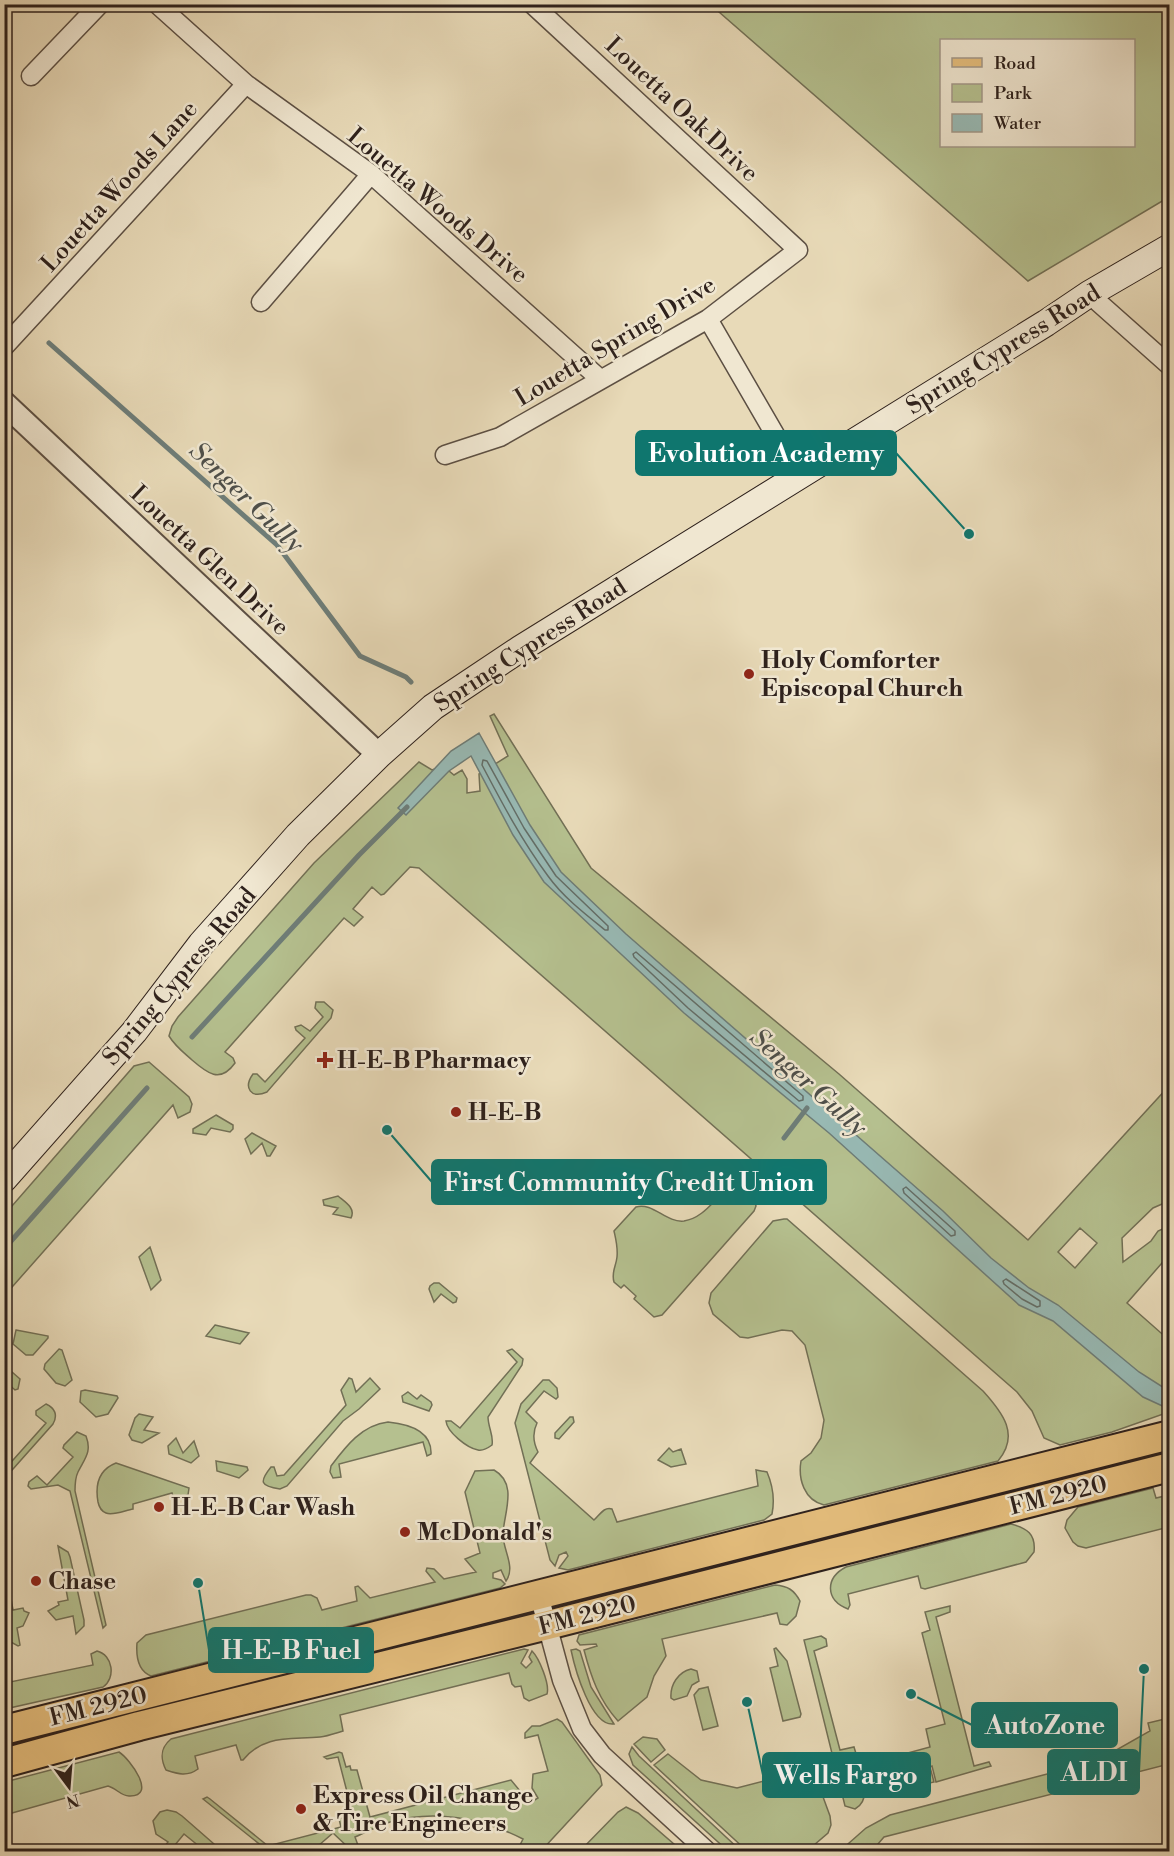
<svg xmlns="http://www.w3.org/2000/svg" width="1174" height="1856" viewBox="0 0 1174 1856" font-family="'Libre Bodoni',serif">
	<rect width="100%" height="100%" fill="#e8dab8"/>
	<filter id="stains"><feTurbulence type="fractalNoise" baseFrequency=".00333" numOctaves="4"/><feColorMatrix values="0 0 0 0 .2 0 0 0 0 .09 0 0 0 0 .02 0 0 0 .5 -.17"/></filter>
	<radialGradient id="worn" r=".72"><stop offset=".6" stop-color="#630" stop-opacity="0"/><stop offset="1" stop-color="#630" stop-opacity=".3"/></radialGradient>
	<path fill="#b5c08f" stroke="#727056" stroke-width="1.5" fill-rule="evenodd" d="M711,5H1169V197L1028,281ZM942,40H1134V146H942Z
		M494,714L591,868L839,1074L1028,1240L1169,1086V1201L1153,1208L1122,1238L1123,1262L1151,1241L1158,1231L1169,1226V1255L1127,1303L1169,1340V1412L1112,1432L1060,1445L1044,1438L1032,1411L1017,1392L419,868L410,867L384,894L381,895L372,887L353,909L363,917L354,926L344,918L225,1052L233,1058L235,1063C220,1084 207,1073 192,1060C183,1052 175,1046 169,1036L172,1026L178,1017L314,863L419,762L432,770L443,766L454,775L462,770L467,779V793L480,791L479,774L508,756L490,716ZM1080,1228L1097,1243L1075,1268L1058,1252Z
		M316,1002H324L333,1010L331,1018L267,1092C251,1099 243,1088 253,1074H257L265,1082L305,1038L296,1030L295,1027L301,1025L310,1031L323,1017L315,1008Z
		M149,1062L189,1097L192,1104L190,1112L178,1118L173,1105L5,1295V1214L134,1066Z
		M216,1115L233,1125V1129L230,1132L211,1128L206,1135L193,1133V1129Z
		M252,1133L276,1146L270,1156H267L262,1143L251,1154L245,1139Z
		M738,1184L753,1195L756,1206L754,1211L662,1315L654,1317L634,1299L636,1296L624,1285L621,1288L614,1282C611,1272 616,1267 617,1257C618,1247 616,1240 614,1231L636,1207C653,1202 666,1223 684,1221C709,1217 719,1188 738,1184Z
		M338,1196C345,1202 356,1208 351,1218L333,1214L338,1208L324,1205L323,1200Z
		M784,1219H787L983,1391C1003,1413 1020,1435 998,1461L824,1505C804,1500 798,1479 801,1461L811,1453L821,1438L824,1420L805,1345L792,1331L782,1330L748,1338L740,1337L713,1314L709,1303L711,1293L773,1221Z
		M150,1247L161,1280L151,1290L139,1257Z
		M434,1283H439L457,1298L456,1302L453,1303L441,1294L434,1302L429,1289L430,1286Z
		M215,1325L249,1333L240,1344L206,1336Z
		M16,1330L48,1336V1338L33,1355H26L13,1344Z
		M59,1349L62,1350L72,1380L65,1386L56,1383L44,1369L45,1364Z
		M512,1349L523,1359L522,1365L488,1417C488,1427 494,1436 492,1445C488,1448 483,1451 478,1450C467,1448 447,1432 446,1421H451L460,1428L517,1362L507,1351Z
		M4,1365L20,1379L18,1389L15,1390L5,1381Z
		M349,1378L352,1379L356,1392L370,1378L380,1389L359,1409L343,1421L287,1486L280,1489C260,1486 259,1482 271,1467H274L277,1476L284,1475L346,1405L341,1390Z
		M543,1380H549L557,1388L558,1397L556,1399L544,1391L526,1412L537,1423C532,1433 533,1442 538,1452L530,1463L594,1520C599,1516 604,1506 612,1509L617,1522L758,1486L756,1470L767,1472C773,1486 775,1499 772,1514L764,1520L568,1570L559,1568L568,1556L566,1552L559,1555L555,1566L550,1560L515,1423L521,1404Z
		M85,1390L117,1396L118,1398L108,1414L96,1417L80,1402L81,1391Z
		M408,1392L417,1399L421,1395L431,1402L432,1405L429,1411L403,1402L402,1396Z
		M46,1404C55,1408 58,1415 53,1424L5,1478V1469L46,1423L36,1415V1411Z
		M139,1414L153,1417L144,1430L159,1433L142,1443L132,1440L129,1435L135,1418Z
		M570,1417H573L574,1422L559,1439L555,1438V1433Z
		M388,1422C408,1424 432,1431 431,1454L427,1456L423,1442L339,1464L341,1477L333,1478L330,1472L331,1466C346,1446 362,1425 388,1422Z
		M77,1432L86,1436C92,1452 85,1458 78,1472C75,1478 75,1485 75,1491L106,1625L103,1628L70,1491L58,1485L31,1489L28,1486L29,1482L37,1476L47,1485L73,1457L63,1448L64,1445Z
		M176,1438L183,1453L194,1441L199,1456L191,1463L169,1454L168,1446Z
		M669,1448L673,1452L681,1449L686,1464L671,1467L658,1460Z
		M216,1461L247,1467L248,1470L239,1478L217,1471Z
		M116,1463L189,1488L188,1495L174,1499L172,1493L133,1504V1509C126,1510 113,1516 106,1513C101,1511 99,1507 98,1502C95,1485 98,1470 116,1463Z
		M494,1470C519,1484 503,1515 503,1535C503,1550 516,1567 506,1581L501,1570L493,1573V1578L501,1580L505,1584L500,1588L151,1676C138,1671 136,1656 137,1643L146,1635L306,1595H311L317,1598L322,1610L357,1601L355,1587L358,1586L370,1598L435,1582L426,1571L427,1568L434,1569L444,1579L476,1572L465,1559L480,1553L465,1492L475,1471Z
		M1153,1488L1156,1498L1169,1495V1527L1086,1548L1078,1546L1073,1542L1065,1528L1067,1520L1078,1507Z
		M1011,1524C1027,1528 1036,1534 1034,1552L1026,1562L925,1589L921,1588L918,1576L848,1594L850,1605L848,1609C825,1600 825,1578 846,1567Z
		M58,1546L68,1552L70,1557L84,1620V1626L76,1634L73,1616L56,1620L48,1611L59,1605L58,1602L68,1600Z
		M4,1562L13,1610L23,1608L24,1611L29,1613L23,1626L17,1628L20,1645L18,1646L9,1641L5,1622Z
		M775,1585C788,1586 794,1590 800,1601L796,1616L787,1625L780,1624L777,1613L662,1639L666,1656L654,1676L647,1697L618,1721C599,1700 591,1677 584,1650L597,1646L596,1644L580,1645L577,1641L579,1635Z
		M950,1606V1612L936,1617L974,1766L989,1762L991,1766L936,1782L932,1766L930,1767L934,1782L892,1792L887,1789L881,1769L886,1759L930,1747L926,1729L945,1724L922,1633L930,1630L925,1612Z
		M821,1636L826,1639L827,1646L814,1651L840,1750L854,1747C859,1765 875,1799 855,1809L845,1806L804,1640Z
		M776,1648L787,1661L801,1714L800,1717L783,1721L770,1668L778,1666L774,1649Z
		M524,1649L528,1650L521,1663L526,1668L532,1662L529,1657L532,1651C539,1658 550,1684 547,1694L529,1701L524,1698L521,1686L515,1687L512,1684L509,1673L340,1715L343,1731C336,1733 328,1736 320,1737C291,1740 264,1734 243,1760H241L236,1745L195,1756L198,1769C187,1777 178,1774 166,1770C160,1758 160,1748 171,1739Z
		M576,1649L580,1651L591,1687L614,1724C591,1727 575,1669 571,1650Z
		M97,1651C113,1655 116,1678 103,1687L5,1709V1683L93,1665L91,1654Z
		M691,1669L697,1671L699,1681L692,1685L687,1696L674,1700L671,1698C670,1685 678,1672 691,1669Z
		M708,1687L718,1726L703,1730L694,1695L699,1689Z
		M1169,1718V1764L884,1837L872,1851H840L866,1828L890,1815L1097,1761L1150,1731L1148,1723Z
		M557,1719L562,1722L600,1775L602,1785L541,1851H517L523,1839C482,1818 434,1809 390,1822C378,1826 366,1832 355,1837L360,1851H352L333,1833L318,1846L323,1851H268L203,1799L207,1797L210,1799L268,1846L341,1827L339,1819L353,1815L338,1757L327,1759L324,1757L339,1752L342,1753L346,1767L350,1766L351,1770H357L370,1817L511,1780L530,1803L538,1798L532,1788L533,1774L548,1771L538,1735L525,1738V1733L532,1726H540Z
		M643,1737L657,1739L665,1750L651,1762L634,1744Z
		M632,1747L639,1756L741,1851H728L633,1765L629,1754Z
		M119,1752C130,1759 158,1797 129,1796C121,1796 116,1788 108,1786L5,1815V1782Z
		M668,1754L701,1780L737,1788L795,1773L805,1771L815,1775L830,1816L831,1825L828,1833L807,1851H747L654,1765Z
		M626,1807L638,1813L682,1851H580L618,1812Z
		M167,1810L176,1812L182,1816L222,1851H205L184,1834L170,1851H161L168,1842L156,1834L153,1821L160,1812Z"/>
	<path fill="#98bab5" stroke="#6e7d78" stroke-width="1.5" d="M479,733L530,825L561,872L626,934L943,1211L991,1258L1029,1288L1058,1305L1139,1372L1169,1391V1409L1143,1397L1053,1321L1019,1305L829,1133L684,1013L544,882L513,835L471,756L449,771L406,815L398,808L451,751Z"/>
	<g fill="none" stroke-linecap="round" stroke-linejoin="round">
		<path stroke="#636e68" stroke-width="1.5" d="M483,760L487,761L524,828L556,876L608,926V930H605C585,914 563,897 548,876C522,841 502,803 482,765Z
			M636,952L803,1096V1100L799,1101L688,1008L634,957L633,954Z
			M906,1187L955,1231V1235L951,1236L904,1193L903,1189Z
			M1006,1279L1040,1301V1306L1037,1307L1022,1299L1004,1284L1003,1281Z"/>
		<path stroke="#6e7d78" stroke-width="5" d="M4,303L6,305
			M49,343L277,545L360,656L406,677L411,682
			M192,1037L359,855L407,807
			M784,1138L807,1108
			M4,1249L147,1088"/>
		<defs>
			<path id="minor" d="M157,4L246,84L371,174L600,379
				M31,76L100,4
				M1089,294L1170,366
				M261,302L371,174
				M708,319L799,476
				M4,347L246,84
				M445,455L500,437L708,319L798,250L532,4
				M539,1595L562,1680L582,1729L602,1755L708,1852"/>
			<path id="tertiary" d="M4,403L379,755"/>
			<path id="secondary" d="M4,1179L134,1032L201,944L298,835L379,755L433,707L520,649L1046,323L1089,294L1170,247"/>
			<path id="primary" d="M4,1730L1170,1435
				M4,1763L139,1726L548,1625L1170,1467"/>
		</defs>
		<use href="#minor" stroke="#5c4f43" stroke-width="21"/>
		<use href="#tertiary" stroke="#5c4f43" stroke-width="26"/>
		<use href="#secondary" stroke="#2e211c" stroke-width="28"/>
		<use href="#primary" stroke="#2e211c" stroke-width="32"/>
		<use href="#minor" stroke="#f0e7d1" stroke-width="18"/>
		<use href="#tertiary" stroke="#f0e7d1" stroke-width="22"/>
		<use href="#secondary" stroke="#f0e7d1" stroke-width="26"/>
		<use href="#primary" stroke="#e4bd7c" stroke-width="28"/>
	</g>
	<g fill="#8f2418" stroke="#f0e7d1" stroke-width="2">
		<circle cx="749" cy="674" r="6"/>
		<path d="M322 1051h6v6h6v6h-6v6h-6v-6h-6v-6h6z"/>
		<circle cx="456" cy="1112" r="6"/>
		<circle cx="159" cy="1507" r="6"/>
		<circle cx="405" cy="1532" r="6"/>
		<circle cx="36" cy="1581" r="6"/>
		<circle cx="301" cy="1809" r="6"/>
	</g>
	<g text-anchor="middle" stroke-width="5" stroke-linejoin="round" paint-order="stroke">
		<g font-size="24" fill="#2e211c" stroke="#f0e7d1">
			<text transform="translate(682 109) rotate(43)" y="8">Louetta Oak Drive</text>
			<text transform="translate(119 186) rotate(-48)" y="8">Louetta Woods Lane</text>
			<text transform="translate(438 205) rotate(40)" y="8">Louetta Woods Drive</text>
			<text transform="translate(615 341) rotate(-31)" y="8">Louetta Spring Drive</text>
			<text transform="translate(1003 349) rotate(-32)" y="8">Spring Cypress Road</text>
			<text transform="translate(210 560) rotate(43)" y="8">Louetta Glen Drive</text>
			<text transform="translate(530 645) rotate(-33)" y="8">Spring Cypress Road</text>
			<text transform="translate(179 976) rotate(-50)" y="8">Spring Cypress Road</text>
			<text transform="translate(1058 1495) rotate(-14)" y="8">FM 2920</text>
			<text transform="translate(587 1615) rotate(-14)" y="8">FM 2920</text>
			<text transform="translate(98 1706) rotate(-14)" y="8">FM 2920</text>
		</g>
		<g font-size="24" font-weight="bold" fill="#2e211c" stroke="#f0e7d1" text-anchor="start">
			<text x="761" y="668">Holy Comforter<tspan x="761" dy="28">Episcopal Church</tspan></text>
			<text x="337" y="1068">H-E-B Pharmacy</text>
			<text x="468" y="1120">H-E-B</text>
			<text x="171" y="1515">H-E-B Car Wash</text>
			<text x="417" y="1540">McDonald's</text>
			<text x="48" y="1589">Chase</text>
			<text x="313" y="1803">Express Oil Change<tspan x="313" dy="28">&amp; Tire Engineers</tspan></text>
		</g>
		<g font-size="26" font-style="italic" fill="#4e4f4a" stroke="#f0e7d1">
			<text transform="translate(247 497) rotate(44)" y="9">Senger Gully</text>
			<text transform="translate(809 1082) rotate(42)" y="9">Senger Gully</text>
		</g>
	</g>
	<path fill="none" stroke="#0f766e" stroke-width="2" d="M969 534L896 453M387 1130L432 1182M198 1583L209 1650M911 1694L972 1725M1144 1669L1139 1772M747 1702L763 1775"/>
	<g fill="#0f766e" stroke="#f0e7d1" stroke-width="2">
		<circle cx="969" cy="534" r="6"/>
		<circle cx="387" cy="1130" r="6"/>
		<circle cx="198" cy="1583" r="6"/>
		<circle cx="911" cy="1694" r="6"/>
		<circle cx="1144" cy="1669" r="6"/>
		<circle cx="747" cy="1702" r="6"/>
	</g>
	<g fill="#0f766e" stroke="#0f766e" stroke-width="2">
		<rect x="636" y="431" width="260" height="44" rx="6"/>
		<rect x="432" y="1160" width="394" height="44" rx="6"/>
		<rect x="209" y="1628" width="164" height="44" rx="6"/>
		<rect x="972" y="1703" width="145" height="44" rx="6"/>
		<rect x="1048" y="1750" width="91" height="44" rx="6"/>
		<rect x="763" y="1753" width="167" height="44" rx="6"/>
	</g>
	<g font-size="26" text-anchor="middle" font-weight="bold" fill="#fff">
		<text x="766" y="462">Evolution Academy</text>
		<text x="629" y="1191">First Community Credit Union</text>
		<text x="291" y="1659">H-E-B Fuel</text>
		<text x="1045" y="1734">AutoZone</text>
		<text x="1094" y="1781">ALDI</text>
		<text x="846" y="1784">Wells Fargo</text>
	</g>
	<rect width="1174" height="1856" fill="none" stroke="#e8dab8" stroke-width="24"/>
	<rect x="6" y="6" width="1162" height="1844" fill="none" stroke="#2e211c" stroke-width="3"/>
	<rect x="12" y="12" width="1150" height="1832" fill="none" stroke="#2e211c" stroke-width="1.5"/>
	<rect x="940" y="39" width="195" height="108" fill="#f0e7d1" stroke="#a29889" stroke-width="1.5"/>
	<rect x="952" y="58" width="30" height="9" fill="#e4bd7c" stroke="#a29889" stroke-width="1.5"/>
	<text x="994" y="69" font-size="18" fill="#2e211c">Road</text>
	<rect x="952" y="84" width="30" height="18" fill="#b5c08f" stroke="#a29889" stroke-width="1.5"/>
	<text x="994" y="99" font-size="18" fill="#2e211c">Park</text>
	<rect x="952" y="114" width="30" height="18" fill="#98bab5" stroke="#a29889" stroke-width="1.5"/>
	<text x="994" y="129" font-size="18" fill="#2e211c">Water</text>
	<g transform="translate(69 1787) rotate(164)" stroke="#f0e7d1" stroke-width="4.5" paint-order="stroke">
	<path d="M0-4.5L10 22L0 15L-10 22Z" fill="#2e211c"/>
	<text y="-9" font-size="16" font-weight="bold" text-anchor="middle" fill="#2e211c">N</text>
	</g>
	<rect width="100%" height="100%" filter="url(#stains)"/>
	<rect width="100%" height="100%" fill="url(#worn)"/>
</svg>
